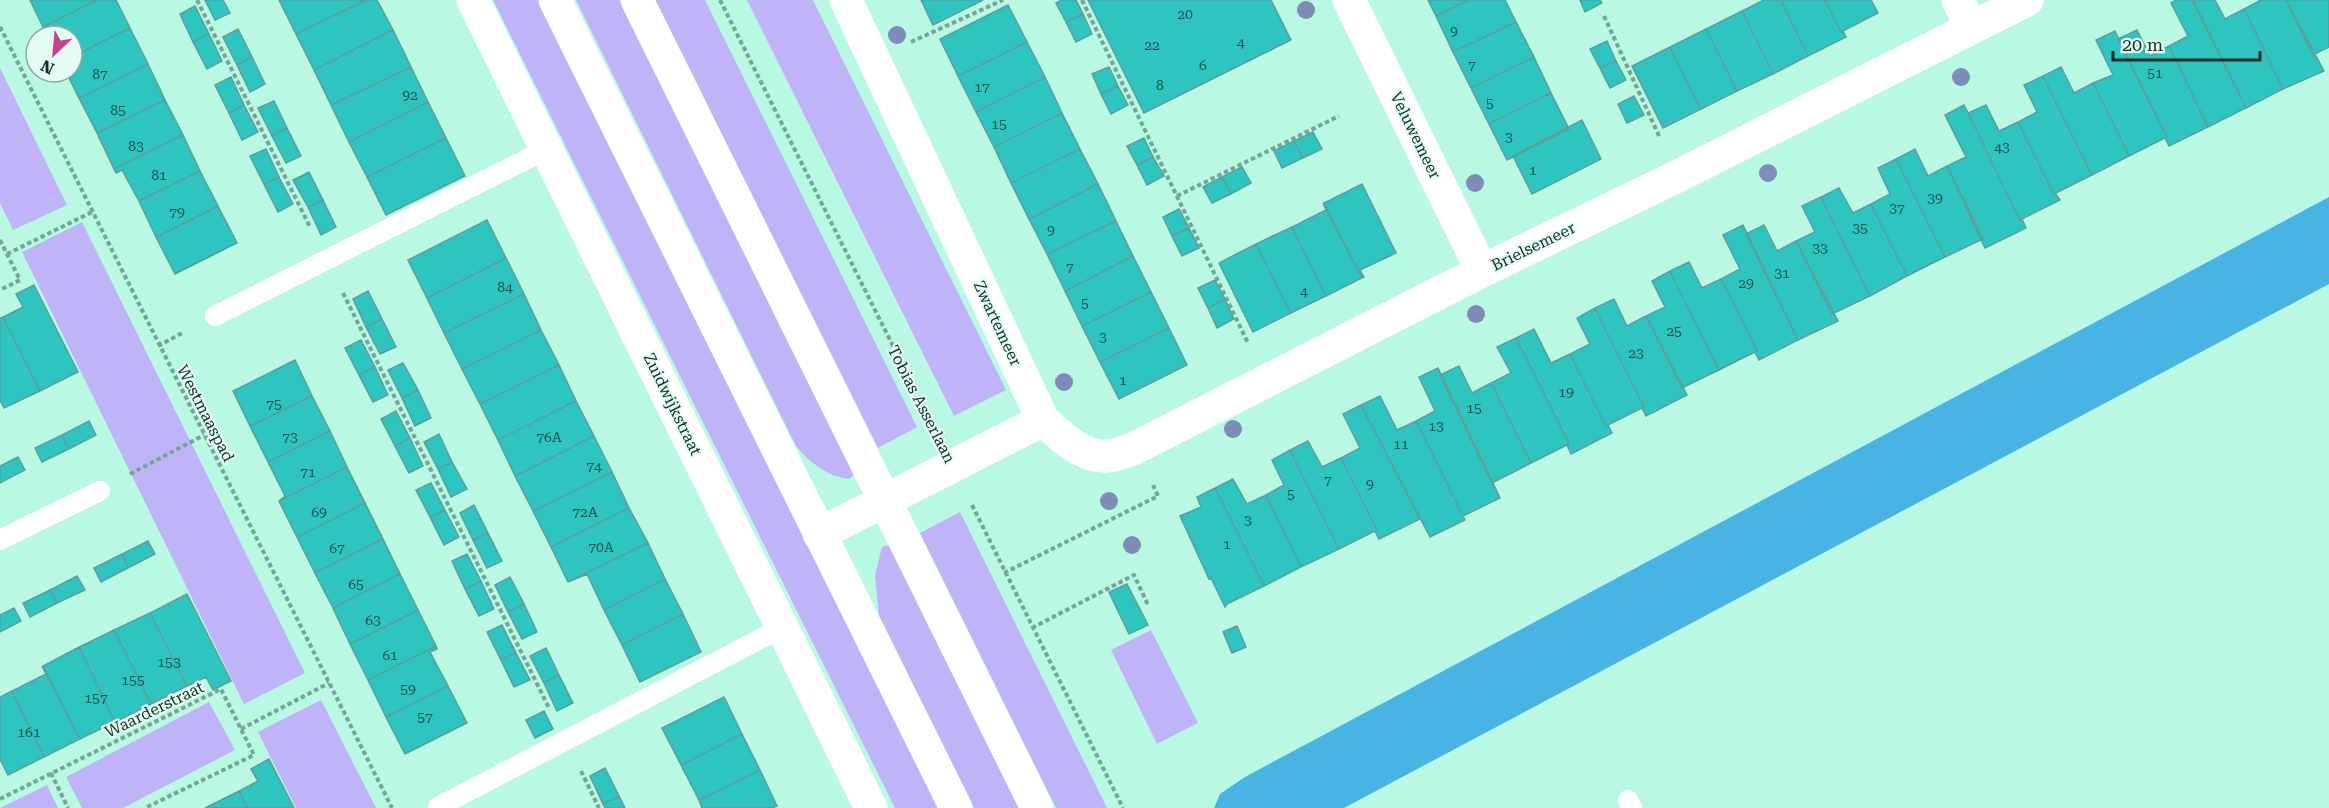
<svg xmlns="http://www.w3.org/2000/svg" width="2329" height="808" viewBox="0 0 2329 808" font-family="'Roboto Serif',serif">
	<rect width="100%" height="100%" fill="#b9f8e3"/>
	<path fill="#bfb4f8" d="M493,0H541L942,808H895Z
		M576,0H620L851,464L854,475L849,479C827,476 810,463 796,446Z
		M655,0H705L917,427L878,448Z
		M747,0H813L1006,390L954,416Z
		M0,68L67,205L13,230L0,203Z
		M82,222L305,673L244,704L22,252Z
		M960,512L1107,808H1056L920,533Z
		M889,545L1021,808H974L879,617L875,575L882,547Z
		M1151,630L1198,723L1157,744L1111,650Z
		M321,700L376,808H296L258,732Z
		M209,702L235,750L123,808H82L66,777Z
		M47,785L58,808H0Z"/>
	<path fill="#49b3e4" d="M2329,197V284L1344,808H1214L1220,794L1245,777Z"/>
	<path fill="#2ec4c0" stroke="#5b9f9c" stroke-width="1.5" d="M30,0H97L43,27Z
		M97,0H116L130,28L72,57V36H48L43,27Z
		M205,0H223L230,13L215,20Z
		M279,0H366L296,34Z
		M366,0H377L393,30L314,70L296,34Z
		M921,0H983L933,25Z
		M1062,0H1076L1083,14L1066,22L1056,3Z
		M1088,0H1271L1291,40L1144,113Z
		M1428,0H1469L1436,16Z
		M1469,0H1505L1516,22L1453,52L1436,16Z
		M1580,0H1600L1602,3L1585,12Z
		M1764,0H1781L1808,56L1773,74L1742,11Z
		M1781,0H1825L1841,32L1843,31L1846,37L1808,56Z
		M1825,0H1871L1878,13L1841,32Z
		M2176,0H2193L2246,108L2208,127L2169,46L2188,36L2171,3Z
		M2196,0H2215L2225,19L2244,9L2283,89L2246,108L2193,2Z
		M2261,0H2286L2324,71L2283,89L2244,9Z
		M2286,0H2329V47L2313,55Z
		M1008,5L1027,42L958,76L940,39Z
		M195,6L209,34L193,42L180,14Z
		M1742,11L1773,74L1737,91L1706,29Z
		M1083,14L1092,34L1076,42L1066,22Z
		M1516,22L1534,57L1471,88L1453,52Z
		M130,28L148,64L79,98L66,72H72V57Z
		M238,29L252,57L237,65L223,37Z
		M1706,29L1737,91L1701,109L1670,47Z
		M393,30L411,67L331,105L314,70Z
		M2137,30L2150,56L2169,46L2208,127L2169,146L2165,138L2167,137L2118,39Z
		M2115,31L2167,137L2129,156L2093,83L2113,75L2096,40Z
		M209,34L222,61L207,69L193,42Z
		M1607,41L1616,61L1600,68L1590,49Z
		M1027,42L1045,77L976,112L958,76Z
		M1670,47L1701,109L1663,128L1632,66Z
		M252,57L265,84L250,92L237,65Z
		M1534,57L1551,93L1489,124L1471,88Z
		M1616,61L1626,80L1610,88L1600,68Z
		M148,64L165,100L97,133L79,98Z
		M411,67L428,102L349,142L331,105Z
		M1109,67L1118,86L1101,94L1092,74Z
		M2061,67L2074,93L2093,83L2129,156L2092,175L2043,76Z
		M2043,76L2092,175L2054,194L2018,122L2037,112L2024,85Z
		M231,77L244,105L229,113L215,85Z
		M1045,77L1062,113L994,147L976,112Z
		M1118,86L1128,105L1111,114L1101,94Z
		M1551,93L1569,129L1507,160L1489,124Z
		M1634,96L1644,115L1627,123L1618,104Z
		M165,100L183,135L114,169L97,133Z
		M274,101L287,128L272,136L258,108Z
		M428,102L446,138L367,177L349,142Z
		M244,105L258,132L242,140L229,113Z
		M1964,105L2020,220L2022,219L2026,228L1985,248L1947,166L1966,157L1945,115Z
		M1986,105L1999,131L2018,122L2054,194L2055,193L2060,200L2020,220L1968,113Z
		M1062,113L1080,149L1011,183L994,147Z
		M1582,120L1601,159L1532,194L1513,156Z
		M287,128L301,156L286,163L272,136Z
		M1313,132L1322,149L1303,158L1294,141Z
		M183,135L200,171L139,201L122,170L116,173L114,169Z
		M446,138L465,176L386,215L367,177Z
		M1144,138L1153,157L1137,165L1127,146Z
		M1294,141L1303,158L1282,168L1274,151Z
		M266,149L279,177L264,184L250,156Z
		M1080,149L1098,184L1029,219L1011,183Z
		M1915,149L1928,176L1947,166L1983,239L1945,257L1896,159Z
		M1153,157L1164,176L1147,185L1137,165Z
		M1896,159L1945,257L1907,276L1871,204L1890,194L1878,168Z
		M1242,167L1251,183L1231,194L1222,177Z
		M200,171L218,206L156,237L139,201Z
		M309,172L323,200L308,207L293,180Z
		M279,177L293,204L278,212L264,184Z
		M1222,177L1231,194L1212,203L1203,187Z
		M1098,184L1116,221L1047,254L1029,219Z
		M1362,184L1396,253L1360,270L1364,277L1362,278L1324,203Z
		M1839,188L1853,213L1871,204L1907,276L1870,296L1821,197Z
		M1821,197L1870,296L1832,314L1796,241L1815,232L1802,206Z
		M323,200L336,227L321,235L308,207Z
		M1323,203L1362,278L1326,296L1292,227L1326,210Z
		M218,206L237,243L175,274L156,237Z
		M1179,209L1189,228L1172,236L1163,217Z
		M487,220L506,258L427,298L408,260Z
		M1116,221L1133,256L1065,291L1047,254Z
		M1743,225L1798,340L1759,360L1755,352L1757,351L1721,279L1740,269L1723,235Z
		M1764,225L1777,251L1796,241L1838,321L1798,340L1746,234Z
		M1292,227L1326,296L1291,313L1256,244Z
		M1189,228L1199,248L1182,256L1172,236Z
		M1256,244L1291,313L1253,332L1219,263Z
		M1133,256L1151,292L1082,326L1065,291Z
		M506,258L524,294L444,333L427,298Z
		M1689,262L1702,288L1721,279L1757,351L1719,370L1670,271Z
		M1670,271L1719,370L1682,388L1646,316L1665,307L1652,281Z
		M1215,280L1225,299L1208,308L1198,288Z
		M34,285L78,372L40,391L3,317L23,307L16,294Z
		M368,291L382,319L366,327L353,299Z
		M1151,292L1169,328L1100,362L1082,326Z
		M524,294L541,330L462,369L444,333Z
		M1225,299L1234,319L1217,328L1208,308Z
		M1614,299L1627,326L1646,316L1687,395L1646,416L1642,408L1644,407L1595,308Z
		M1595,308L1644,407L1606,426L1570,354L1590,344L1577,318Z
		M3,317L40,391L4,408L0,400V318Z
		M382,319L396,347L380,354L366,327Z
		M1169,328L1187,365L1119,399L1100,362Z
		M1534,329L1551,363L1570,354L1606,426L1608,425L1612,433L1571,454L1567,445L1569,444L1516,338Z
		M541,330L559,365L480,404L462,369Z
		M1516,338L1569,444L1531,463L1491,383L1511,373L1497,347Z
		M361,340L375,367L359,375L345,348Z
		M295,360L312,396L250,426L233,391Z
		M403,363L418,390L402,398L388,370Z
		M559,365L576,401L498,440L480,404Z
		M1459,366L1472,393L1491,383L1531,463L1492,483L1440,375Z
		M375,367L388,395L373,402L359,375Z
		M1438,368L1500,498L1463,516L1416,421L1435,411L1419,377Z
		M418,390L431,418L415,426L402,398Z
		M312,396L330,431L268,462L250,426Z
		M1380,396L1397,430L1416,421L1465,520L1430,537L1361,405Z
		M576,401L594,436L515,476L498,440Z
		M1361,405L1420,519L1379,539L1375,531L1377,530L1341,458L1360,448L1343,414Z
		M396,411L410,438L395,446L381,419Z
		M89,421L96,435L69,449L62,435Z
		M330,431L347,467L279,501L285,496L268,462Z
		M439,434L452,462L438,469L424,442Z
		M62,435L69,449L42,462L35,448Z
		M594,436L612,472L533,511L515,476Z
		M410,438L423,466L409,473L395,446Z
		M1308,441L1322,467L1341,458L1377,530L1339,549L1290,450Z
		M1290,450L1339,549L1301,567L1266,495L1284,485L1272,460Z
		M18,457L25,470L0,483V466Z
		M452,462L467,489L451,497L438,469Z
		M347,467L365,503L297,537L279,501Z
		M612,472L629,508L551,547L533,511Z
		M1233,479L1247,504L1266,495L1301,567L1264,586L1215,488Z
		M431,483L445,510L430,517L416,490Z
		M1215,488L1264,586L1227,604L1225,607L1211,578L1209,579L1180,516L1201,507L1197,497Z
		M365,503L383,539L315,573L297,537Z
		M474,505L488,533L473,540L460,513Z
		M629,508L648,543L568,582L551,547Z
		M445,510L459,537L444,545L430,517Z
		M488,533L502,561L487,568L473,540Z
		M383,539L400,574L333,608L315,573Z
		M148,541L155,554L128,568L122,554Z
		M648,543L665,579L604,610L587,574L568,582Z
		M122,554L128,568L101,582L94,568Z
		M467,554L481,581L465,589L452,561Z
		M400,574L418,610L350,644L333,608Z
		M77,576L85,590L57,603L50,590Z
		M510,577L524,604L508,612L495,585Z
		M665,579L683,614L622,645L604,610Z
		M481,581L494,609L479,616L465,589Z
		M1127,584L1148,625L1129,634L1109,592Z
		M50,590L57,603L30,617L23,603Z
		M187,594L231,681L213,690L206,677L187,686L150,613Z
		M524,604L537,632L522,639L508,612Z
		M14,608L21,621L0,632V615Z
		M418,610L436,646L368,680L350,644Z
		M150,613L187,686L151,704L114,630Z
		M683,614L701,652L640,682L622,645Z
		M502,625L516,653L501,660L487,632Z
		M1237,626L1246,647L1232,653L1223,632Z
		M114,630L151,704L115,722L79,647Z
		M436,646L437,649L430,652L448,686L386,717L368,680Z
		M79,647L115,722L80,739L43,666Z
		M546,648L559,675L544,683L530,656Z
		M516,653L530,680L514,687L501,660Z
		M42,666L80,739L44,757L12,691L46,674Z
		M559,675L573,703L557,711L544,683Z
		M448,686L467,723L405,754L386,717Z
		M12,691L44,757L8,775L0,759V697Z
		M724,697L742,734L681,765L662,728Z
		M544,711L553,729L535,738L526,720Z
		M742,734L760,770L699,800L681,765Z
		M269,759L294,808H247L239,791L258,781L251,769Z
		M605,768L619,796L603,804L590,776Z
		M760,770L777,806L772,808H702L699,800Z
		M239,791L247,808H205Z
		M619,796L625,808H605L603,804Z"/>
	<g fill="none" stroke-linecap="round" stroke-linejoin="round">
		<path stroke="#75a596" stroke-width="4" stroke-dasharray="4.5 3" stroke-linecap="butt" d="M197,0L310,227
			M720,0L934,428
			M1082,0L1248,343
			M1604,16L1660,138
			M0,27L392,808
			M911,42L1003,0
			M1177,196L1339,116
			M0,240L20,280L0,290
			M7,254L92,212
			M343,293L549,708
			M158,346L184,332
			M130,474L204,435
			M972,505L1123,808
			M1004,573L1158,496L1153,485
			M1032,628L1134,575L1148,605
			M241,729L329,683
			M581,771L599,808
			M51,773L68,808
			M0,799L221,689L254,755L145,808"/>
		<path stroke="#fff" stroke-width="20" d="M215,316L547,149
			M0,540L100,491
			M1628,800L1632,808
			M438,807L783,627"/>
		<path stroke="#fff" stroke-width="33" d="M473,0L871,808
			M555,0L956,808
			M637,0L1037,808
			M846,0L1043,420C1061,436 1081,458 1108,456C1116,456 1127,451 1135,448L1482,271L1678,176L2027,0
			M1349,0L1482,271
			M1958,0L1972,28
			M819,534L1043,420"/>
	</g>
	<g fill="#7f8cb7">
		<circle cx="1306" cy="10" r="9"/>
		<circle cx="897" cy="35" r="9"/>
		<circle cx="1961" cy="77" r="9"/>
		<circle cx="1768" cy="173" r="9"/>
		<circle cx="1475" cy="183" r="9"/>
		<circle cx="1476" cy="314" r="9"/>
		<circle cx="1064" cy="382" r="9"/>
		<circle cx="1233" cy="429" r="9"/>
		<circle cx="1109" cy="501" r="9"/>
		<circle cx="1132" cy="545" r="9"/>
	</g>
	<g text-anchor="middle" stroke-width="4.5" stroke-linejoin="round" paint-order="stroke">
		<g font-size="14" fill="#1b544d">
			<text x="1185" y="19">20</text>
			<text x="1454" y="36">9</text>
			<text x="1241" y="47">4</text>
			<text x="1152" y="50">22</text>
			<text x="1203" y="70">6</text>
			<text x="1472" y="70">7</text>
			<text x="2155" y="78">51</text>
			<text x="100" y="79">87</text>
			<text x="1160" y="90">8</text>
			<text x="982" y="92">17</text>
			<text x="410" y="100">92</text>
			<text x="1490" y="108">5</text>
			<text x="118" y="115">85</text>
			<text x="999" y="129">15</text>
			<text x="1509" y="142">3</text>
			<text x="136" y="151">83</text>
			<text x="2002" y="152">43</text>
			<text x="1533" y="175">1</text>
			<text x="159" y="180">81</text>
			<text x="1935" y="203">39</text>
			<text x="1897" y="213">37</text>
			<text x="177" y="217">79</text>
			<text x="1860" y="233">35</text>
			<text x="1051" y="235">9</text>
			<text x="1820" y="253">33</text>
			<text x="1070" y="272">7</text>
			<text x="1782" y="278">31</text>
			<text x="1746" y="288">29</text>
			<text x="505" y="292">84</text>
			<text x="1304" y="296">4</text>
			<text x="1085" y="308">5</text>
			<text x="1674" y="336">25</text>
			<text x="1103" y="342">3</text>
			<text x="1636" y="358">23</text>
			<text x="1123" y="385">1</text>
			<text x="1566" y="397">19</text>
			<text x="274" y="409">75</text>
			<text x="1474" y="413">15</text>
			<text x="1436" y="431">13</text>
			<text x="290" y="442">73</text>
			<text x="549" y="442">76A</text>
			<text x="1401" y="449">11</text>
			<text x="594" y="471">74</text>
			<text x="308" y="477">71</text>
			<text x="1328" y="485">7</text>
			<text x="1370" y="489">9</text>
			<text x="1291" y="499">5</text>
			<text x="319" y="517">69</text>
			<text x="585" y="517">72A</text>
			<text x="1248" y="525">3</text>
			<text x="1227" y="549">1</text>
			<text x="601" y="552">70A</text>
			<text x="337" y="553">67</text>
			<text x="356" y="589">65</text>
			<text x="373" y="625">63</text>
			<text x="390" y="660">61</text>
			<text x="169" y="667">153</text>
			<text x="133" y="685">155</text>
			<text x="408" y="694">59</text>
			<text x="96" y="703">157</text>
			<text x="425" y="722">57</text>
			<text x="29" y="737">161</text>
		</g>
		<g font-size="16" fill="#152f27" stroke="#e4fcf3">
			<text transform="translate(1416 135) rotate(64)" y="6">Veluwemeer</text>
			<text transform="translate(1533 246) rotate(-26)" y="6">Brielsemeer</text>
			<text transform="translate(998 323) rotate(65)" y="6">Zwartemeer</text>
			<text transform="translate(673 404) rotate(64)" y="6">Zuidwijkstraat</text>
			<text transform="translate(922 404) rotate(63)" y="6">Tobias Asserlaan</text>
			<text transform="translate(206 413) rotate(63)" y="6">Westmaaspad</text>
			<text transform="translate(154 709) rotate(-26)" y="6">Waarderstraat</text>
		</g>
	</g>
	<g transform="translate(54 54) rotate(206)"><circle r="28" fill="#e4fcf3" stroke="#91aaa1" stroke-width="1.5"/>
	<path d="M0-4.5L10 22L0 15L-10 22Z" fill="#c84488"/>
	<text y="-9" font-size="16" font-weight="bold" text-anchor="middle" fill="#152f27">N</text>
	</g>
	<path d="M2113 51v9h147v-9" fill="none" stroke="#152f27" stroke-width="3"/>
	<text x="2122" y="51" font-size="18" fill="#152f27" stroke="#e4fcf3" stroke-width="4.5" paint-order="stroke">20 m</text>
</svg>
